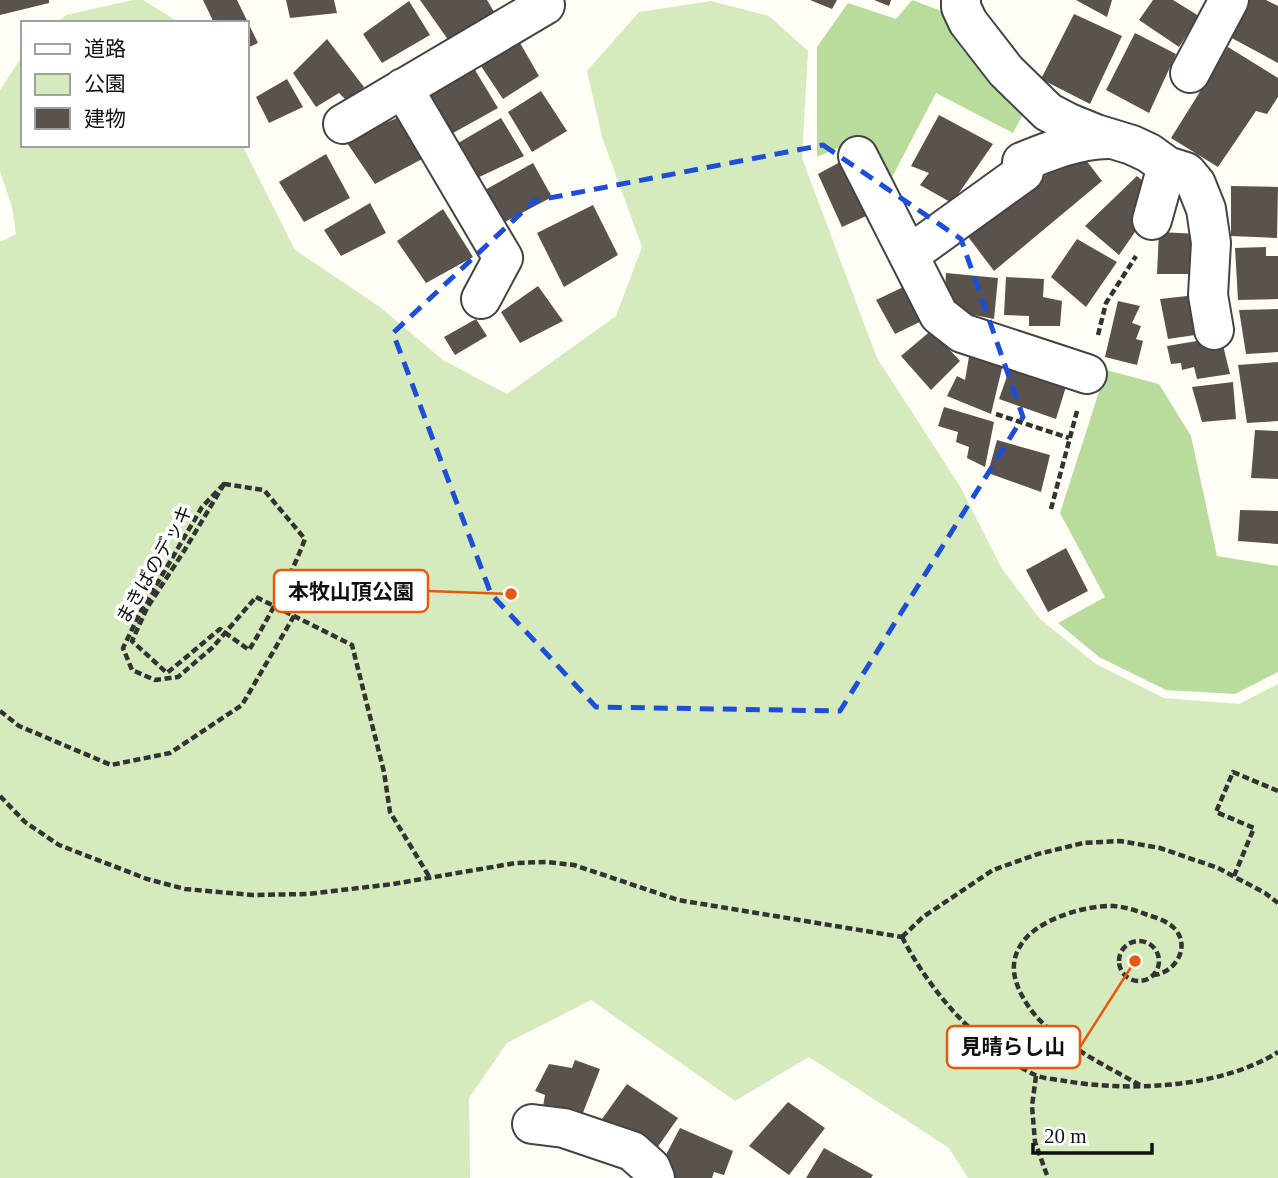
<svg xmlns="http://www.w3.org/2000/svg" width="1278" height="1178" viewBox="0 0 1278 1178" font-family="'Times New Roman','Noto Sans JP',serif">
	<rect width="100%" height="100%" fill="#fffdf5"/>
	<path fill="#d5ebbd" d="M133,0H143L180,23H56L66,15Z
		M711,1L769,16L808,51L802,158L877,358L961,488L1002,569L1040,619L1096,664L1164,698L1239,704L1278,684V1178H968L949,1148L809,1057L735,1101L591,1000L507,1043L469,1098L470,1178H0V242L16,234L12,207L0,171V90L23,55V145H242L295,250L380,307L443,360L507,394L616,316L642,247L602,137L587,71L639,12Z"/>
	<path fill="#b9dc9c" d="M912,0L939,10L1023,114L1013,133L936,93L889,183L861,138L817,157V47L848,3L896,19Z
		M1106,370L1159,384L1191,436L1217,556L1278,566V672L1235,694L1166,690L1099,657L1058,623L1105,597L1060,513Z"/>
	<path fill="#5a524d" d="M0,0H49V3L0,15Z
		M203,0H237L258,43L247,48V23H214Z
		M286,0H334L337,13L290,18Z
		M420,0H487L497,17L449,41Z
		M810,0H837L832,9Z
		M874,0H891L889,6Z
		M1076,0H1112L1107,17Z
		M1153,0H1173L1199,16L1179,47L1139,20Z
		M1246,0H1266L1278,6V63L1228,36Z
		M409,1L430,35L382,63L363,34Z
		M1074,14L1122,36L1090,104L1041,79Z
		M1135,33L1176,54L1149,113L1106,90Z
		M327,39L364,87L347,101L339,93L316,107L293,73Z
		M520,43L539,76L503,99L481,66Z
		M1228,47L1278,78V97L1267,114L1256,111L1218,167L1171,138Z
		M475,70L498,108L453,133L427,95Z
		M287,79L303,107L269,123L256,97Z
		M541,91L567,131L532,152L508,112Z
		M939,115L993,144L952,203L920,185L929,173L911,166Z
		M397,118L424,158L375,184L345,140Z
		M501,118L524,156L473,180L453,146Z
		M1079,151L1102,181L994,271L966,234Z
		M326,154L350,198L304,222L279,182Z
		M853,155L875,212L842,227L818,174Z
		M533,163L552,197L503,223L485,190Z
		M1137,176L1145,183L1135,232L1119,255L1085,226Z
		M1231,186L1278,187L1277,238L1231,236Z
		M370,203L386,233L341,256L324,230Z
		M593,205L618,255L564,287L537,233Z
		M443,209L473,257L426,283L397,241Z
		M1159,232L1199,234L1198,274H1157Z
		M1077,239L1117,262L1086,307L1051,277Z
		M1266,247V256H1278V299L1238,300L1235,248Z
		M946,273L998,278L994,319L944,309Z
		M1006,277L1044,279L1043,297L1062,301L1060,326H1029V316L1004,315Z
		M914,282L930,317L895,334L876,300Z
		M538,286L563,321L520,343L501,312Z
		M1196,295L1202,334L1168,339L1160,299Z
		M1118,301L1140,306L1132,323L1141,326L1136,339L1143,341L1137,365L1105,357Z
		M1278,309V352L1246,354L1239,310Z
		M476,319L487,336L455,355L444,337Z
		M940,323L956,340L948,348L960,361L931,390L901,356Z
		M1221,337L1230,374L1197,379L1194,367L1182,370L1181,363L1171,364L1167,346Z
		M970,351L1003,364L991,414L947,396L957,376L965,380Z
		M1278,362V421L1247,423L1238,365Z
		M1011,365L1068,380L1056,419L999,399Z
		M1233,382L1236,419L1202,422L1192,387Z
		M944,407L994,422L985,467L967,458L969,447L956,442L958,432L938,426Z
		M1255,430L1278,431V479L1251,478Z
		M997,440L1050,455L1041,492L988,473Z
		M1240,510L1278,511V544L1238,541Z
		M1066,548L1088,591L1048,612L1026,570Z
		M575,1060L600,1069L579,1123L542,1112L545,1095L535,1091L549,1064L572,1068Z
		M627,1084L678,1118L652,1155L602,1119Z
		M788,1102L825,1128L789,1175L749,1146Z
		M680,1128L733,1151L724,1175L714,1172L712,1178H670L659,1168Z
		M824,1148L873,1175L871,1178H806Z"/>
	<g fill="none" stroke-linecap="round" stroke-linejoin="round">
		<defs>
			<path id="minor" d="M961,0V7L968,22L1006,71L1048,112L1069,123L1096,134L1132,145L1149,153L1167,166L1186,172L1196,184L1206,209L1211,243L1208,295L1214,330
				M1190,73L1229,0
				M403,88L503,258L481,299
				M343,124L545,5L543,0
				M858,156L939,315L962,333L1087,374
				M1152,220L1167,166
				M909,255L1024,172L1022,162C1052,150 1076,140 1108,139
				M532,1124L564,1128L632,1151L651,1168L655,1178"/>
		</defs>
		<use href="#minor" stroke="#444" stroke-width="42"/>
		<path stroke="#333" stroke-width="4.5" stroke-dasharray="7 3.5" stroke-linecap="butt" d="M1098,335L1106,303L1136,256
			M996,414L1069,438
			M224,484L264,490L305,539C290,578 271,614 249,650L220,629L167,673L132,641L147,608L184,551Z
			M1051,509L1077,411
			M256,597L352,645L384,772L390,812L430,878
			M0,711L19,726L111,765L170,753L242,705L294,616
			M0,796L25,822L59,845L147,879L185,889L252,895L308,894L393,884L516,863L546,862L574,865L678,900L902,937
			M1234,876L1254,828L1216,812L1233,772L1278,791
			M902,937C931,993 977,1045 1033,1074C1042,1079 1055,1079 1065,1081C1129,1092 1222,1088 1278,1052
			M902,937L923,917L993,870L1038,854L1083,843L1120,841L1160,848L1218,868L1265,893L1278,903
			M1119 961a20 20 0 1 1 40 0a20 20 0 1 1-40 0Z
			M1036,1076L1032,1106L1035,1142L1048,1178
			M1140,1085C1120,1074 1099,1063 1080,1051C1059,1038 1038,1023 1025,1001C1012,979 1008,959 1026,938C1045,917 1088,905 1114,906C1125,907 1135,910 1145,914C1155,917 1167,921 1174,928C1191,945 1177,972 1154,975"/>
		<use href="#minor" stroke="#fff" stroke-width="38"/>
		<path stroke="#333" stroke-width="4.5" stroke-dasharray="7 3.5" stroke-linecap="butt" d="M224,484L202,507L140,613L123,648L132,670L155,680L178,677L212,648L256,597"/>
	</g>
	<path fill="none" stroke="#1d4ed8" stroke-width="5" stroke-dasharray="14 9" stroke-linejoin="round" d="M823,145L961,239L1023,417L840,711L596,707L491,594L393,333L534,201Z"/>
	<g text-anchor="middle" stroke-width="7" stroke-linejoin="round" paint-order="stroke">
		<g font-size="19" fill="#111" stroke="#fff">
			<text transform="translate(154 564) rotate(-60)" y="7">まきばのデッキ</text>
		</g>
	</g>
	<path fill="none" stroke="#e8590c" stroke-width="2.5" d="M511 594L428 591M1135 961L1080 1047"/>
	<g fill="#e8590c" stroke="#fff" stroke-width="2.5">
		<circle cx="511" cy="594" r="7"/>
		<circle cx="1135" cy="961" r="7"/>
	</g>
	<g fill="#fff" stroke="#e8590c" stroke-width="2.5">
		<rect x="274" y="570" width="154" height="42" rx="7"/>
		<rect x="947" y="1026" width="133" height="42" rx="7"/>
	</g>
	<g font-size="21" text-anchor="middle" font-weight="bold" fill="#111">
		<text x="351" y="599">本牧山頂公園</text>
		<text x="1013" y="1054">見晴らし山</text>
	</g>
	<rect x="21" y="21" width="228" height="126" fill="#ffffff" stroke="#a0a0a0" stroke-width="2"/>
	<rect x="35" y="44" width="35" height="10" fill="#ffffff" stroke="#a0a0a0" stroke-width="2"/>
	<text x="84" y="56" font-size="21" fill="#111111">道路</text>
	<rect x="35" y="74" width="35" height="21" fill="#d5ebbd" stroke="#a0a0a0" stroke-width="2"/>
	<text x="84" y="91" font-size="21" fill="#111111">公園</text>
	<rect x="35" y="108" width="35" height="21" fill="#5a524d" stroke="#a0a0a0" stroke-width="2"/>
	<text x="84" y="126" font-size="21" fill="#111111">建物</text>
	<path d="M1033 1143v10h119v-10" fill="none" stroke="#111111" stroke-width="3.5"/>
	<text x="1044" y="1143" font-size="21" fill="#111111" stroke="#ffffff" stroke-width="5" paint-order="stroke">20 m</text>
</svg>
